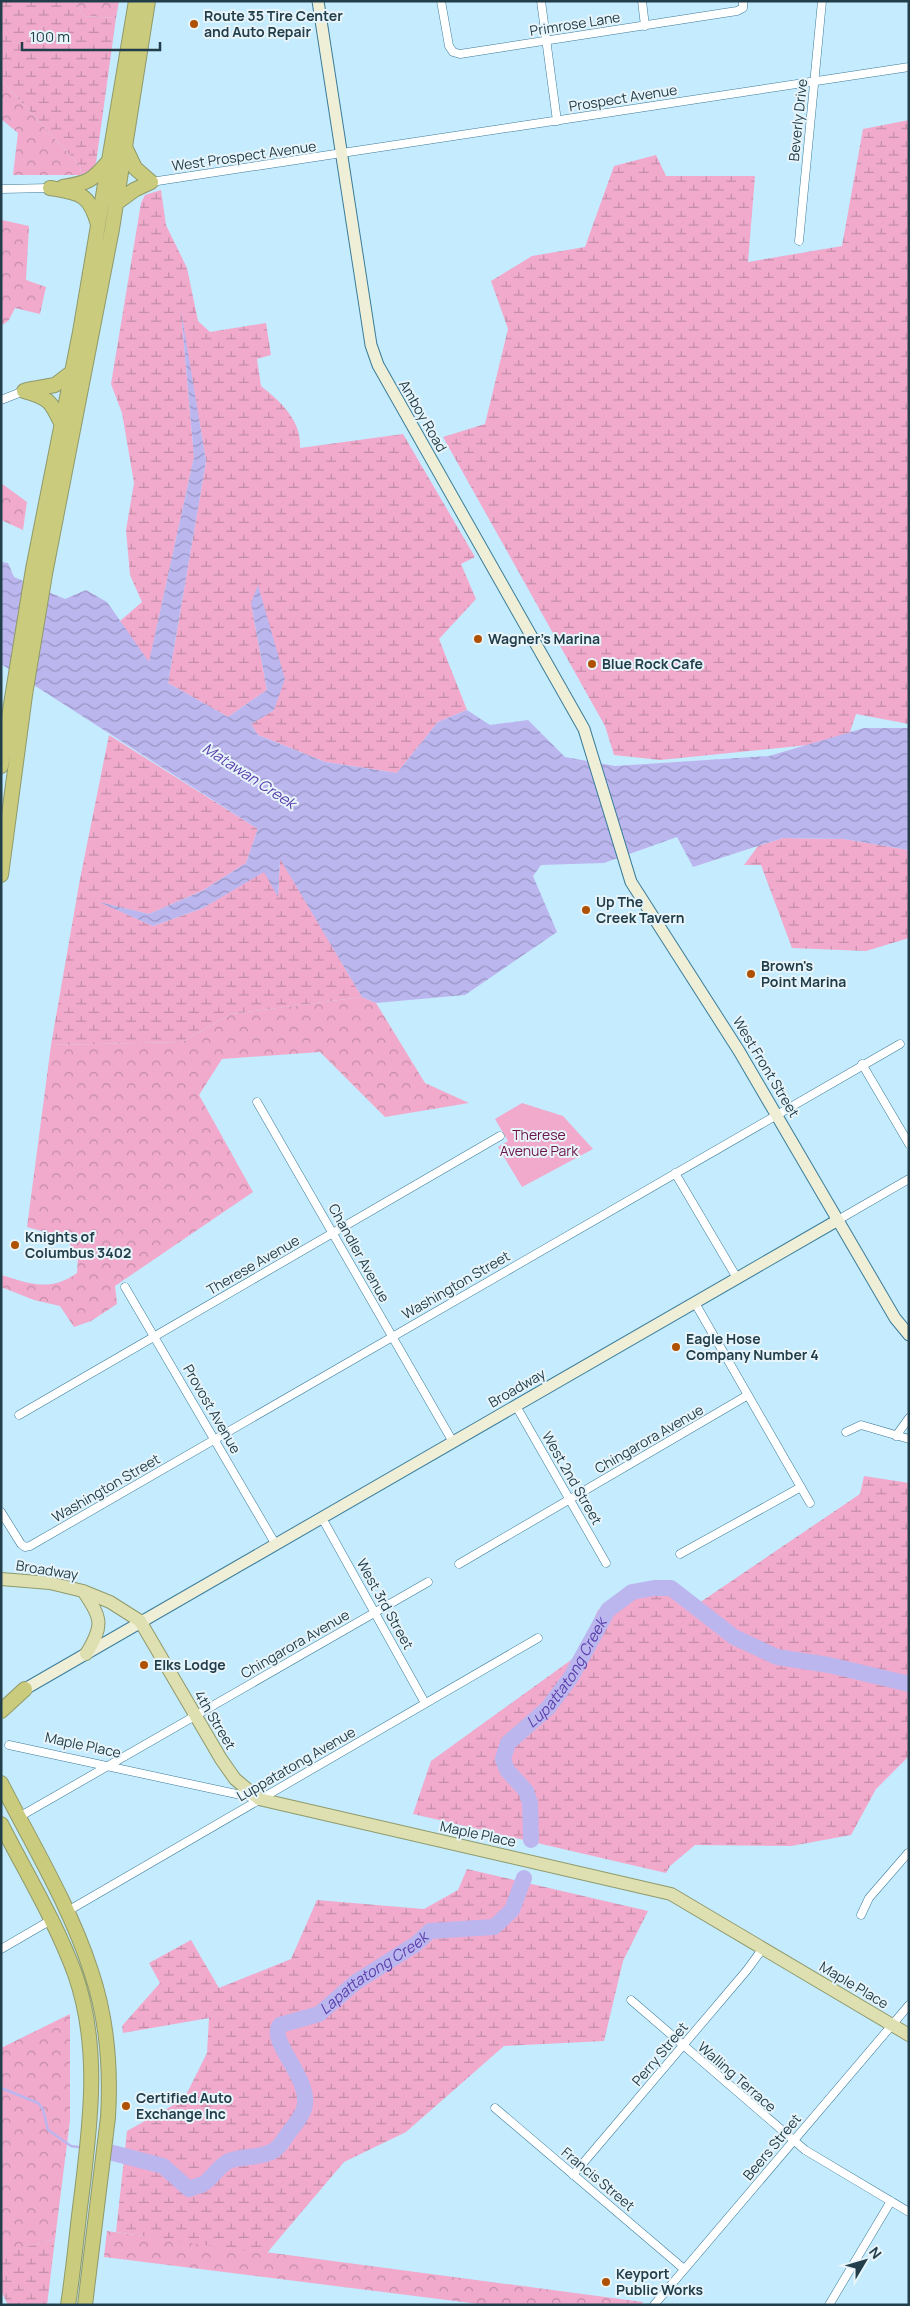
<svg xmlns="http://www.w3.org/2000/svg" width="910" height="2306" viewBox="0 0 910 2306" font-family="Manrope,sans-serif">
	<defs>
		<pattern id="forest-crowns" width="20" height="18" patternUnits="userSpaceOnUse" patternTransform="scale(1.25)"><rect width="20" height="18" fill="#f1aacc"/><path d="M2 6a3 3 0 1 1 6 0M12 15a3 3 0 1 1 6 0" fill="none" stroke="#c38ca8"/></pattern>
		<pattern id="wetland-marsh" width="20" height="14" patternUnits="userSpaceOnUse" patternTransform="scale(1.25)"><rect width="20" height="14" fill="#f1aacc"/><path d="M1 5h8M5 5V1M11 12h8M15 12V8" fill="none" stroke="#c38ca8"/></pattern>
		<pattern id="water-waves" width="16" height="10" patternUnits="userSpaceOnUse" patternTransform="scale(1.25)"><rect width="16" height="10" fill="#bcb6ef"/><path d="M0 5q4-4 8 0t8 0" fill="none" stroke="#9895c4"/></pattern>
	</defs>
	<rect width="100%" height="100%" fill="#c5ebfe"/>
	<path fill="url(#forest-crowns)" d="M74,1H119L116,18L84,16Z
		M1,80L81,167L80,175H13L18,133L1,119Z
		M2,220L29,226L26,280L46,287L40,314L15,308L9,320L1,326Z
		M1,483L27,502L23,530L1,520Z
		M362,997L376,1003L425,1083L469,1103L385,1117L320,1052L222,1059L199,1095L253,1192L115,1286L117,1304L91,1321L74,1327L60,1306L34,1300L1,1287V1275C31,1284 50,1292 77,1273L78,1257L66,1238L27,1227L51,1045L182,1042L231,1014Z
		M70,2014V2120L55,2239L2,2254L1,2048Z
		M107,2231L643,2302L641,2305H487L104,2257Z"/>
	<path fill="url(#wetland-marsh)" d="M1,1H74L84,16L116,18L96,163L91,170L80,175L81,167L1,80Z
		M909,120V724L856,714L847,741L660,760L614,755L605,726L443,437L485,424L508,329L491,281L532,256L585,247L614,166L656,155L666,176H755L748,262L842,246L863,129Z
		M161,190L166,225L187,268L198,321L210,332L266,323L271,355L257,359L261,386C281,402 302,421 300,448L403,434L475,557L461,564L476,599L439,639L467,710L438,722L397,773L325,762L258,735L251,724L274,710L251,603L267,690L228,717L168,683L206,461L182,321L194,457L149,663L120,621L142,602L130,575L126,530L134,483L122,413L111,384L141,203L145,195Z
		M109,735L258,829L246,863L202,891L149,914L102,903L153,926L203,908L264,871L278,896L280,858L362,997L231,1014L182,1042L51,1045L80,879Z
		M783,838L844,839L909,850V938L866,951L792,948L761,865H744L758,846Z
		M864,1476L909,1483V1756L876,1789L851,1835L791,1846L695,1845L670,1866L666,1873L413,1814L431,1761L578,1655L598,1610L632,1587L667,1583L699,1603L860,1494Z
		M467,1869L648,1911L623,1961L604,2041L504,2046L406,2132L344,2162L266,2254L116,2232L127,2131L184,2099L207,2053L209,2018L123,2033L122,2026L160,1983L149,1963L191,1940L219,1988L291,1959L317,1900L424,1909L458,1890Z
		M55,2239L47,2305H8L1,2291V2254Z"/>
	<path fill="#f1aacc" d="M522,1103L563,1116L593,1149L522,1187L498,1147L508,1141L495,1119Z"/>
	<path fill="url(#water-waves)" d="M181,310L206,461L168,683L228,717L267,690L251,603L258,585L285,679L274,710L251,724L258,735L325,762L397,773L438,722L467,710L490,725L528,720L565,757L615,766L769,756L864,728H909V850L844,839L783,838L693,867L677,837L604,863L541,865L533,876L557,932L465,995L376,1003L362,997L280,859L278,897L264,872L203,908L153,926L99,902L149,914L202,891L246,863L258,829L1,664V562L8,563L14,577L65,599L86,590L107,602L149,662L194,457Z"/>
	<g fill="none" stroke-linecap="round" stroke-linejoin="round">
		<path stroke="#bcb6ef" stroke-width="2.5" d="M1,2088L38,2103L43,2109L48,2130L71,2146L78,2147"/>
		<g stroke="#bcb6ef" stroke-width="16">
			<path id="s1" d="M531,1840L530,1803L526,1791L507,1770L503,1759L508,1743L548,1708L571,1677L608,1610L632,1592L654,1588H671L734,1637L777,1657L829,1665L909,1684"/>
			<path id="s2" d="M113,2153L163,2166L189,2189C193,2187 199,2186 203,2184C213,2178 218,2166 229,2161C243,2155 259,2159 273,2151C282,2146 284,2138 290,2131C296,2123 301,2118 304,2109C313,2079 267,2042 280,2025L319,2014L356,1982L416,1944L430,1931L494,1927L512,1910L524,1878"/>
		</g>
		<defs>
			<path id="street" d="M441,1L449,46L453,52L460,54L737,11L743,8V1
				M541,1L557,121
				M642,1L645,26
				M151,182L909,67
				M1,189L50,188
				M799,241L822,1
				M1,400L24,391
				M862,1064L909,1144
				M257,1102L453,1442
				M675,1173L737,1278
				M838,1220L909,1179
				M125,1287L276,1545
				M695,1303L810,1503
				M516,1406L606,1563
				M19,1415L500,1136
				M846,1432L861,1425L909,1439
				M896,1436L909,1418
				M1,1512L21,1544L25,1547L30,1546L900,1044
				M322,1518L425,1703
				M680,1554L801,1487
				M459,1564L748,1395
				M9,1745L255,1798
				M19,1817L428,1582
				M66,1912L538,1638
				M861,1915L869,1898L908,1853
				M1,1949L51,1920
				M631,2000L805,2150L909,2212
				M495,2108L684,2269
				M573,2175L747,1970L763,1948
				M654,2305L909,2005
				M829,2305L891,2201"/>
			<path id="secondary" d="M318,1L371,345L378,365L584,729L631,882L739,1051L895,1318L909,1335
				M25,1689L838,1220"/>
			<path id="primary" d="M1,1579L50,1583L83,1591L110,1602L140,1621L221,1759L235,1779L259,1799L671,1894L909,2035
				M83,1591C102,1618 104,1625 86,1654"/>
			<path id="highway" d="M125,147L135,168L151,182
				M63,187C88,183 92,181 108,162
				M50,188C80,193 89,193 98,224
				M115,204L134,190L151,182
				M27,390L55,385L72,372
				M24,391C50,398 51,402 62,425
				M1,766L33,569L80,332L136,1
				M1,875L25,695L45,574L112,229L148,1
				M1,1711L25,1689
				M1,1783C32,1844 70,1906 91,1971C107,2018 111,2068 108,2117L85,2305
				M1,1824C26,1873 56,1922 75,1974C100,2045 91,2119 82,2192C77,2229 74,2267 68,2305"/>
		</defs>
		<use href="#street" stroke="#3b7c99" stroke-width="9"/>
		<use href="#secondary" stroke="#3b7c99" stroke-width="13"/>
		<use href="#primary" stroke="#8f9a6b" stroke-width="14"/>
		<use href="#highway" stroke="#8f9a6b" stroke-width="16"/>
		<use href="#street" stroke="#fff" stroke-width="8"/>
		<use href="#secondary" stroke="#efefd8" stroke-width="11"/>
		<use href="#primary" stroke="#dfe0b1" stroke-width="12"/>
		<use href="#highway" stroke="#cacb7d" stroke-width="14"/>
	</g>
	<g fill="#af5003" stroke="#e7f4fa" stroke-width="2">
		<circle cx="194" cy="24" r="5"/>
		<circle cx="478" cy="639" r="5"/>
		<circle cx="592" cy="664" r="5"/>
		<circle cx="586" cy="910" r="5"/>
		<circle cx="751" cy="974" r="5"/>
		<circle cx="15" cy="1245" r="5"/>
		<circle cx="676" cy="1347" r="5"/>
		<circle cx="144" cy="1665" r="5"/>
		<circle cx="126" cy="2106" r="5"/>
		<circle cx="606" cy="2282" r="5"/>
	</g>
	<g text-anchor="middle" stroke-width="4" stroke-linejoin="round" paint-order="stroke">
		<g font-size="14" font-weight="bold" fill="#223e4a" stroke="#e7f4fa" text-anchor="start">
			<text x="204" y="21">Route 35 Tire Center<tspan x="204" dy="16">and Auto Repair</tspan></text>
			<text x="488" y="644">Wagner's Marina</text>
			<text x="602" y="669">Blue Rock Cafe</text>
			<text x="596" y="907">Up The<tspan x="596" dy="16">Creek Tavern</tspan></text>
			<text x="761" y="971">Brown's<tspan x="761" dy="16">Point Marina</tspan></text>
			<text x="25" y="1242">Knights of<tspan x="25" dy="16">Columbus 3402</tspan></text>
			<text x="686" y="1344">Eagle Hose<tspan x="686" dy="16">Company Number 4</tspan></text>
			<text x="154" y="1670">Elks Lodge</text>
			<text x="136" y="2103">Certified Auto<tspan x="136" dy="16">Exchange Inc</tspan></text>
			<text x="616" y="2279">Keyport<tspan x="616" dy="16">Public Works</tspan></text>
		</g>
		<g font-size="14" fill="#223e4a" stroke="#e7f4fa">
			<text transform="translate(575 24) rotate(-9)" y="5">Primrose Lane</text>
			<text transform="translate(623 98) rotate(-9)" y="5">Prospect Avenue</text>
			<text transform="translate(798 120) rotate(-84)" y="5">Beverly Drive</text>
			<text transform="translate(244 156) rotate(-8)" y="5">West Prospect Avenue</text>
			<text transform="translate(423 416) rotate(60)" y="5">Amboy Road</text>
			<text transform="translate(766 1067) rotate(59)" y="5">West Front Street</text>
			<text transform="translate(359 1253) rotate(61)" y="5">Chandler Avenue</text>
			<text transform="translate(253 1265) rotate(-30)" y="5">Therese Avenue</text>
			<text transform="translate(456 1285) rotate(-30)" y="5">Washington Street</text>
			<text transform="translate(517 1388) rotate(-30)" y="5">Broadway</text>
			<text transform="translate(212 1409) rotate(60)" y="5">Provost Avenue</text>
			<text transform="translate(649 1439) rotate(-30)" y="5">Chingarora Avenue</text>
			<text transform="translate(572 1478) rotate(60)" y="5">West 2nd Street</text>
			<text transform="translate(106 1488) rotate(-30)" y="5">Washington Street</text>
			<text transform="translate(47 1570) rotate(9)" y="5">Broadway</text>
			<text transform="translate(385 1604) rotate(61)" y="5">West 3rd Street</text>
			<text transform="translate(295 1644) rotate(-30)" y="5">Chingarora Avenue</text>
			<text transform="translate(215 1720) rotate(59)" y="5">4th Street</text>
			<text transform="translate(83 1745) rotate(12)" y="5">Maple Place</text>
			<text transform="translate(296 1764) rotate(-30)" y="5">Luppatatong Avenue</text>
			<text transform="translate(478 1834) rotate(12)" y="5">Maple Place</text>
			<text transform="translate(854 1985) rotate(31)" y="5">Maple Place</text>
			<text transform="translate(660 2054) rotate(-50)" y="5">Perry Street</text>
			<text transform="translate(737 2077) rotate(41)" y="5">Walling Terrace</text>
			<text transform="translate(772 2147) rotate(-50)" y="5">Beers Street</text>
			<text transform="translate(598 2179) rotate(40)" y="5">Francis Street</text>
		</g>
		<g font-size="14" fill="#6c1349" stroke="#e7f4fa">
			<text x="539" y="1140">Therese<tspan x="539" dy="16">Avenue Park</tspan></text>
		</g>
		<g font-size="15" font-style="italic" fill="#593fac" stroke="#e7f4fa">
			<text transform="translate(249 776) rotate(33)" y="5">Matawan Creek</text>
			<text dy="5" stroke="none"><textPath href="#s1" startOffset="199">Lupattatong Creek</textPath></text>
			<text dy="5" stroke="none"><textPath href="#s2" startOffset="434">Lapattatong Creek</textPath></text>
		</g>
	</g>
	<rect width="910" height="2306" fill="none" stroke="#223e4a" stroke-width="5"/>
	<g transform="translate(865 2261) rotate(52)" stroke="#e7f4fa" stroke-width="4" paint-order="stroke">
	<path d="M0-4L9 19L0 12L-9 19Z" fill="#223e4a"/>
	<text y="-8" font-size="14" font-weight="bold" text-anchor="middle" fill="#223e4a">N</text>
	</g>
	<path d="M22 42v8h138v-8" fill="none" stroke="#223e4a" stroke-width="2.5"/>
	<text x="30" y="42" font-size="15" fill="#223e4a" stroke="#e7f4fa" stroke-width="4" paint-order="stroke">100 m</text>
</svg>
